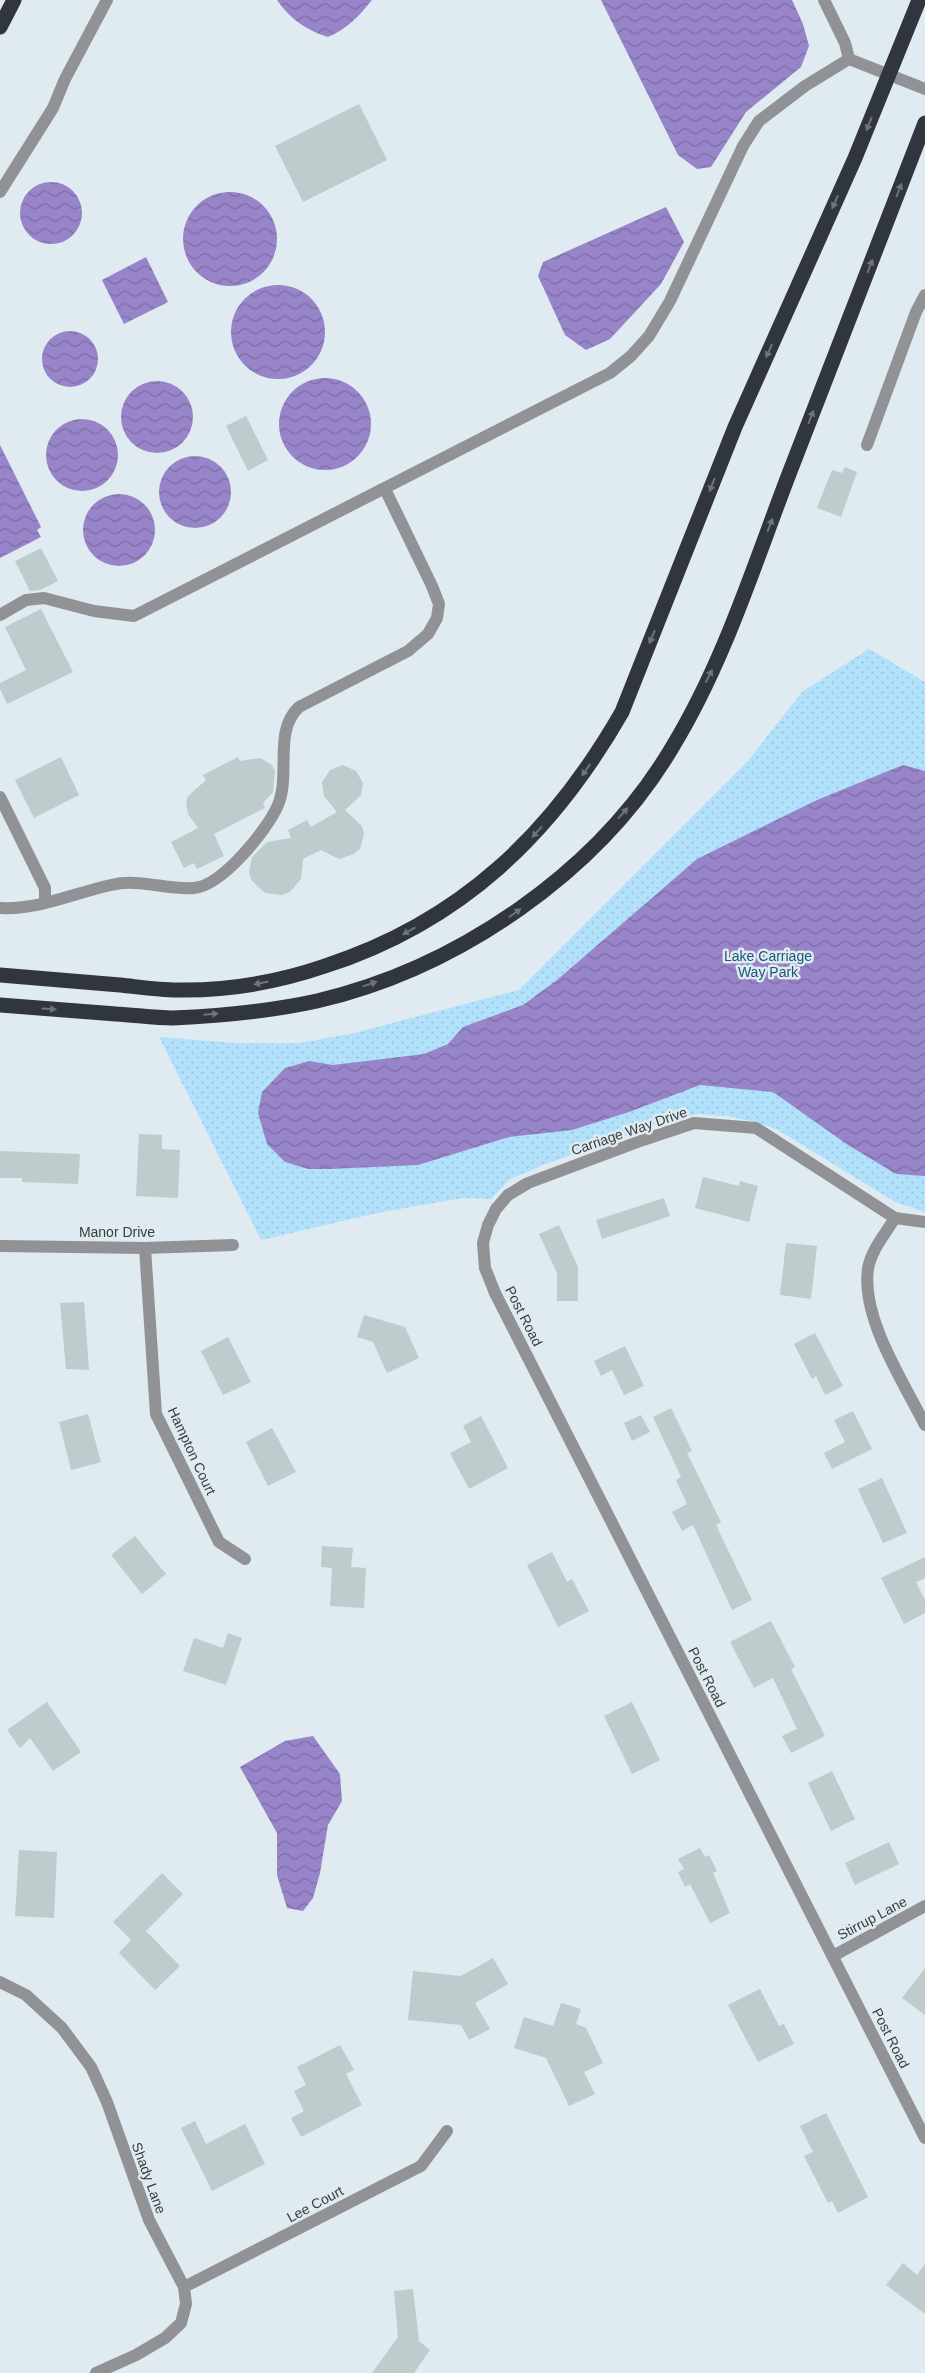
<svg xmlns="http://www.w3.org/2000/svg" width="925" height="2373" viewBox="0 0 925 2373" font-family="Helvetica,sans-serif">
	<defs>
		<pattern id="park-dots" width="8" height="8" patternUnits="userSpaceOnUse" patternTransform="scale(1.25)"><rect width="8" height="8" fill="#b2e1fc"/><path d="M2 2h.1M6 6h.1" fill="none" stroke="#9ac2d9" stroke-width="1.8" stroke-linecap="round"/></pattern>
		<pattern id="water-waves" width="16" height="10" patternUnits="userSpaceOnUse" patternTransform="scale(1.25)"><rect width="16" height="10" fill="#9884c8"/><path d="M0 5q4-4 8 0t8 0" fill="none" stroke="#7d6da4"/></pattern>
	</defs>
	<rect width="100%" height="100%" fill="#dfeaf1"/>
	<path fill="url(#park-dots)" d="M869,649L925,682V1212L895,1202L778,1130L760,1123L727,1116L698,1114L666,1121L543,1165L510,1179L491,1199L462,1198L377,1213L261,1240L159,1037L236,1043H300L354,1033L519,990L748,761L802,692Z"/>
	<path fill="url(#water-waves)" d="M277,0H372C359,16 347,29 328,37C306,30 290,19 277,0Z
		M601,0H792L803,24L809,46L801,67L746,112L711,167L697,169L678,155Z
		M20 213a31 31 0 1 1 62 0a31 31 0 1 1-62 0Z
		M183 239a47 47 0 1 1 94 0a47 47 0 1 1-94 0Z
		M666,207L684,242L661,284L610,339L586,350L565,335L538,276L543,262Z
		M146,257L168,302L124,324L102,280Z
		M231 332a47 47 0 1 1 94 0a47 47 0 1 1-94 0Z
		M42 359a28 28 0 1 1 56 0a28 28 0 1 1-56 0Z
		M279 424a46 46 0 1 1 92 0a46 46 0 1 1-92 0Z
		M121 417a36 36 0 1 1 72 0a36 36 0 1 1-72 0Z
		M46 455a36 36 0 1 1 72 0a36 36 0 1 1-72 0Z
		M0,445L41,527L37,530L41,537L0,558Z
		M159 492a36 36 0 1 1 72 0a36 36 0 1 1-72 0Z
		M83 530a36 36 0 1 1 72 0a36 36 0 1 1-72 0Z
		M903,765L925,771V1176L896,1174L848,1145L773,1092L700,1085L629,1112L572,1130L509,1137L418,1165L330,1169H308L285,1162L267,1144L258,1113L262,1092L285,1068L309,1061L333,1065L424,1054L448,1044L463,1027L523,1005L557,980L697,859L817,800Z
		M313,1736L340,1774L342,1801L328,1825L320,1873L313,1898L303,1911L287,1908L277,1875V1833L240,1767L285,1741Z"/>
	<path fill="#becccd" d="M359,104L387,160L303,202L275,146Z
		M246,416L268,460L248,471L226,426Z
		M845,467L857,472L841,517L817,508L832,470L842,473Z
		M41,548L58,581L40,590L30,591L15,561Z
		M41,609L73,672L7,704L0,689V683L26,670L5,627Z
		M61,757L79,795L34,818L15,780Z
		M238,757L240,761L260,758L272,765L275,771L273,792L263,803L265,808L214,834L224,856L197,869L194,863L184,868L171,842L198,828L188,814L186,802L188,796L206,780L203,775Z
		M343,765L356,771L363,783L361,795L345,810L362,826L364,834L360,849L354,854L339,859L321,850L303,859L301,879L290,892L282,895L265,893L252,881L249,872L252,857L267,842L291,838L288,830L307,820L311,827L337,812L324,796L322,782L330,770Z
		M139,1134L162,1135V1149L180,1150L178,1198L136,1196Z
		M0,1151L80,1154L78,1184L22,1182V1178H0Z
		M703,1177L739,1186L740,1181L758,1186L749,1222L695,1208Z
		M664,1198L670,1216L602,1239L596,1220Z
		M559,1225L578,1267V1301H557V1273L539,1234Z
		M786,1243L817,1246L811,1299L780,1295Z
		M84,1302L89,1370L66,1369L60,1303Z
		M364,1315L405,1327L419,1358L387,1373L373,1342L357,1337Z
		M815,1333L843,1386L825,1395L816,1376L812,1379L794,1344Z
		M228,1337L251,1382L223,1395L201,1351Z
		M625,1346L644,1386L624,1395L612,1370L601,1376L594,1361Z
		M671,1408L692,1451L687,1453L721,1522L716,1525L752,1600L732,1610L693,1525L682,1531L672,1512L687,1504L676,1480L681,1477L653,1417Z
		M853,1411L872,1449L832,1469L824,1453L845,1442L834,1420Z
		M88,1414L101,1462L71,1470L59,1422Z
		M641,1415L650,1432L632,1441L624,1423Z
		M481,1416L508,1468L469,1489L450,1453L471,1442L463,1426Z
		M272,1428L296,1472L268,1486L246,1442Z
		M882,1478L907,1533L883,1543L858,1489Z
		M135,1536L166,1574L142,1594L111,1555Z
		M322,1546L353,1548L351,1567L366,1568L364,1608L330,1606L332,1568L321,1567Z
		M552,1552L567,1582L572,1579L589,1611L558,1627L527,1565Z
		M925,1557V1578L916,1582L925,1600V1613L904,1624L881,1578Z
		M771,1621L795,1667L791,1669L825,1736L791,1753L782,1736L797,1729L773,1678L754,1688L730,1642Z
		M228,1633L242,1638L226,1685L183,1671L194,1638L223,1648Z
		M47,1702L81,1752L53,1771L30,1738L20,1748L7,1730Z
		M632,1702L660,1760L632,1774L604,1716Z
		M832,1771L855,1819L831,1831L808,1783Z
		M889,1842L899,1864L855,1885L845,1863Z
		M700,1848L705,1857L709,1855L717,1871L713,1873L730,1913L710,1923L690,1884L685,1887L678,1872L684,1869L678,1859Z
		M19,1850L57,1852L54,1918L15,1916Z
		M162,1873L183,1894L146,1931L180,1966L155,1990L119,1953L131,1940L113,1922Z
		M493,1958L508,1984L475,2003L490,2029L469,2040L461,2025L408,2020L413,1971L461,1976Z
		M925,1968V2015L902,1998Z
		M760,1989L779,2026L784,2024L794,2044L758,2062L728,2005Z
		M561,2003L581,2009L576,2024L586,2028L603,2063L584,2072L595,2094L569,2106L546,2058L514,2048L524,2017L553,2026Z
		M340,2045L354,2070L346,2074L362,2105L301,2137L291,2118L304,2111L294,2091L306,2085L297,2067Z
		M826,2113L868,2197L838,2213L832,2201L828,2203L804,2156L813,2152L800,2126Z
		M195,2121L206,2144L245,2124L265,2164L212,2191L181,2128Z
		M903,2263L917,2275L925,2264V2314L886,2285Z
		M413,2289L419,2341L430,2350L414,2373H372L398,2337L394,2291Z"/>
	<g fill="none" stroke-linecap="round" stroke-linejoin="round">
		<path stroke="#909296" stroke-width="12" d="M824,0L845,43L849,59
			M849,59L925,89
			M0,192L53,108L65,79L107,0
			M867,445L916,312L925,295
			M0,615L26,600L44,598L94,611L134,616L610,373L631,356L649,336L670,301L743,146L759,121L805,86L849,59
			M0,797L45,888V903
			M0,908C39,910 74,893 111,885C139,878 166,890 194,888C222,886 268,829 278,805C291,774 273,731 299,707L408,651L428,634L437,618L439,604L432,586L385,489
			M895,1218C886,1233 871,1250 868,1269C861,1318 903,1381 925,1425
			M925,1222L895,1218L756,1128L694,1123L643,1140L528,1183L508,1195L496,1209L488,1225L483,1243L485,1268L495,1293L925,2138
			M0,1246L145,1248L233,1245
			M145,1248L156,1414L219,1542L245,1559
			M833,1956L925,1906
			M0,1982L26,1995L62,2028L91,2067L107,2102L149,2220L184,2287L186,2304L181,2323L165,2338L136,2355L96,2373
			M184,2287L421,2166L447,2131"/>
		<path stroke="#31353d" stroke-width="15" d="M0,27L14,0
			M0,975C40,978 80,982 120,985C139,987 158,990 177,990C227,991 278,982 325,966C461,922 552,834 622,712L735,427L855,158L919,0
			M0,1005C39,1008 77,1011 116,1014C135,1015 154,1018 173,1018C220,1016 271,1011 317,1001C458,968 599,872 673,746C724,662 754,565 789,474C834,357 880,240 925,123"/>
	</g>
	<defs><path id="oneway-solid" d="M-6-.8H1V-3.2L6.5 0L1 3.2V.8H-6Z" transform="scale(1.25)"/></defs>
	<g fill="#6e747c">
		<use href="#oneway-solid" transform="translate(869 124) rotate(112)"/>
		<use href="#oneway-solid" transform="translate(899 190) rotate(-69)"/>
		<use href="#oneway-solid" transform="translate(835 202) rotate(114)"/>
		<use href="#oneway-solid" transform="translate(870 266) rotate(-69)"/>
		<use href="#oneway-solid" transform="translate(769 351) rotate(114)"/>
		<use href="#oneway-solid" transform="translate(811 417) rotate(-69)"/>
		<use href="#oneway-solid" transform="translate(712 485) rotate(111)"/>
		<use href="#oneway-solid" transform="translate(770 525) rotate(-69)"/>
		<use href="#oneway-solid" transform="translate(652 637) rotate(112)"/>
		<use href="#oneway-solid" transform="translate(709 676) rotate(-63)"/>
		<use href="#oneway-solid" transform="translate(586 770) rotate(125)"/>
		<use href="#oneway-solid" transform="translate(623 813) rotate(-48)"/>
		<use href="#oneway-solid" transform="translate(537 832) rotate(132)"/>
		<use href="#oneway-solid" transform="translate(515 913) rotate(-35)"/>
		<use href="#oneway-solid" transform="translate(409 931) rotate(151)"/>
		<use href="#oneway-solid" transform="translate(261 983) rotate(168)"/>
		<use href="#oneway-solid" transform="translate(370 984) rotate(-19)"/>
		<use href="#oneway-solid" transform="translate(49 1009) rotate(4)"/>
		<use href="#oneway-solid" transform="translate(211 1014) rotate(-5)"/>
	</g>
	<g text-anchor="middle" stroke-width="5" stroke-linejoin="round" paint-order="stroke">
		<g font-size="14" fill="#195876" stroke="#dfeaf1">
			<text x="768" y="961">Lake Carriage<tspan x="768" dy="16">Way Park</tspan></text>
		</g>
		<g font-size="14" fill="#383d3f" stroke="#dfeaf1">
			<text transform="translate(629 1131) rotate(-19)" y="5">Carriage Way Drive</text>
			<text x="117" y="1237">Manor Drive</text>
			<text transform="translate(524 1316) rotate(63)" y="5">Post Road</text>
			<text transform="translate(192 1451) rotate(65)" y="5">Hampton Court</text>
			<text transform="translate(707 1677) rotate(63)" y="5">Post Road</text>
			<text transform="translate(872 1918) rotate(-28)" y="5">Stirrup Lane</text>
			<text transform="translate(891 2038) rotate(63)" y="5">Post Road</text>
			<text transform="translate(149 2178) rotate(70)" y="5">Shady Lane</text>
			<text transform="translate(315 2204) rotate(-28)" y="5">Lee Court</text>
		</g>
	</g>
</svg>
